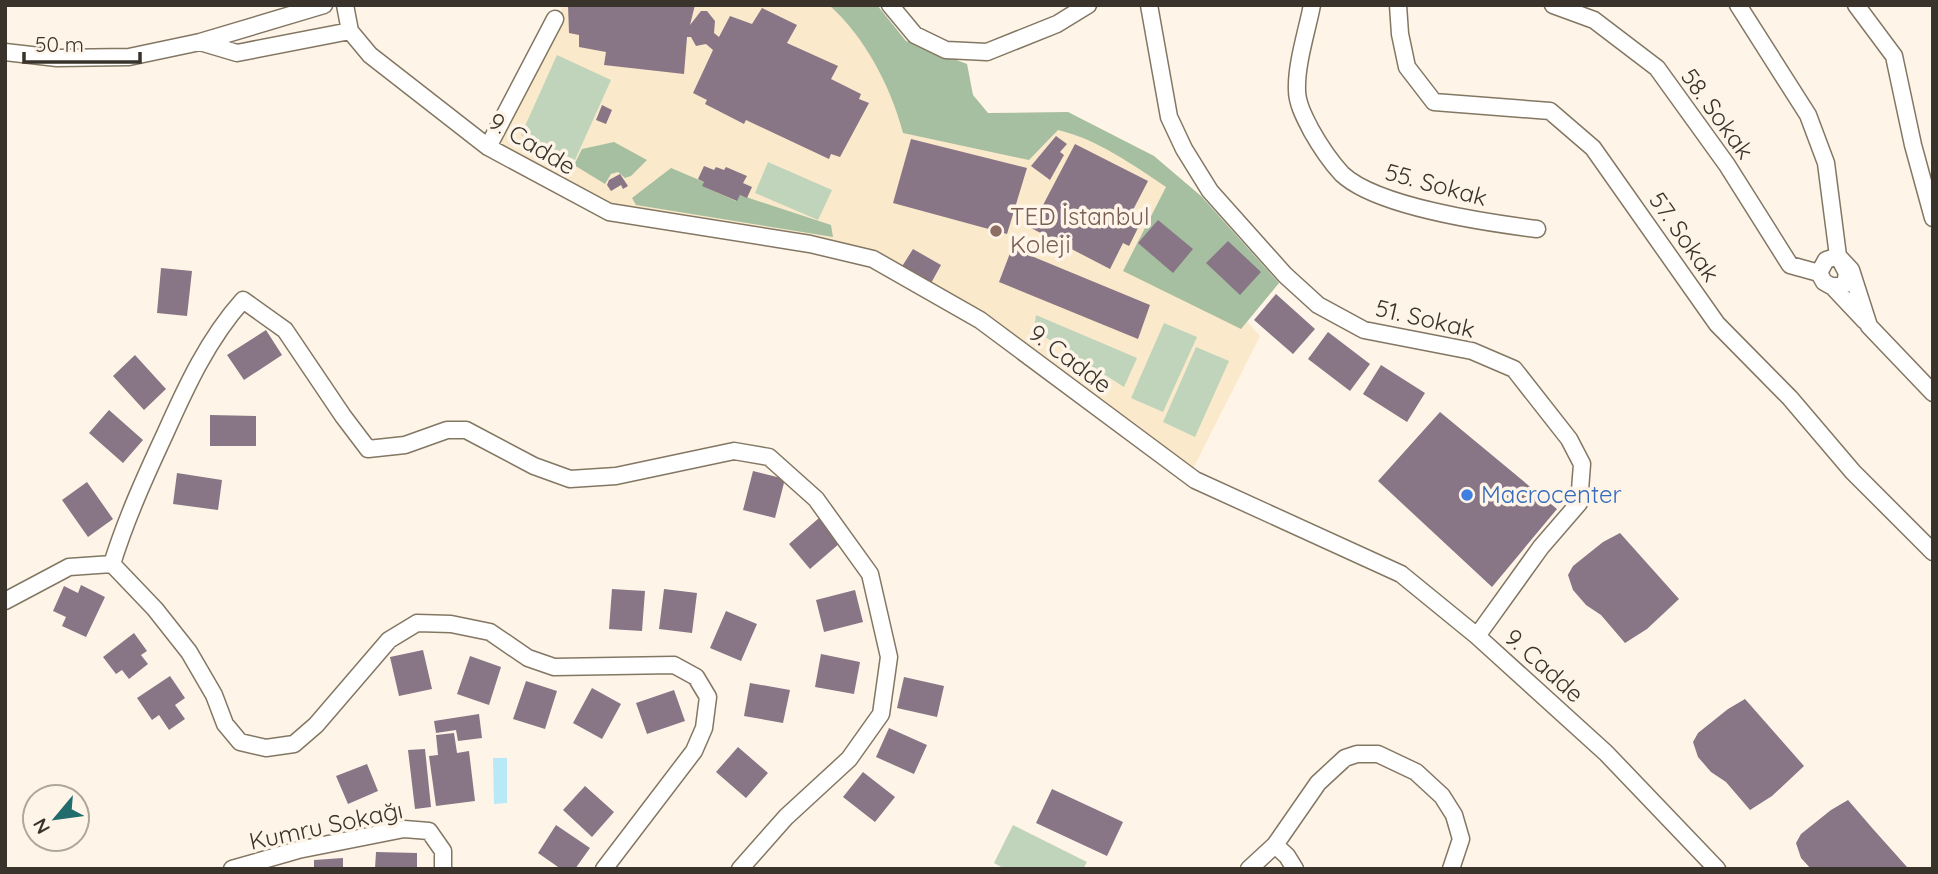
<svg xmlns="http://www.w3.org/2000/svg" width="1938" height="874" viewBox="0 0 1938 874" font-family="Quicksand,sans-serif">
	<rect width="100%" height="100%" fill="#fef5e8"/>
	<path fill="#fbe9cc" d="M561,5H877L906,41L967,64L973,95L988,113L1068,112L1154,156L1201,196L1279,283L1247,321L1260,336L1193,469L985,314L865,249L611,207L498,145L561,21Z"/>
	<path fill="#bfd4ba" d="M557,55L611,80L575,160L521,135Z
		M768,162L832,190L818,220L755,193Z
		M1036,315L1137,358L1124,387L1034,330Z
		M1164,323L1197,337L1163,412L1131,398Z
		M1196,347L1229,361L1195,437L1163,422Z
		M1013,825L1087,862L1083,869H1005L994,863Z"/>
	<path fill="#a6bfa0" d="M829,5H877L906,41L967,64L973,95L988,113L1068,112L1154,156L1201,196L1279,283L1241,329L1123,271L1166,187C1133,165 1097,139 1058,130L1029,160L903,133C891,87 865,37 829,5Z
		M614,142L647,160L631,176L625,178L618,172L611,174L605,184L574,165L582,149Z
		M671,168L704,182L703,186L736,201L740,195L831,225L833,237L636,205L632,198Z"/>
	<path fill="#b9e8f7" d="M493,758H507V803L494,804Z"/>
	<path fill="#887586" d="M568,5H695L690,25L701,11H707L715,21L714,33L719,37L730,16L752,24L762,8L797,25L787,43L838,66L831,79L861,94L859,99L869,103L840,157L831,154L829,159L746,120L744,124L705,104L707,100L693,93L713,50L706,44L696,46L691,37H687L684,74L604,65L606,52L579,47V35L569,33Z
		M602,105L612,110L606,124L596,120Z
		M1056,136L1067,144L1060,152L1064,155L1050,180L1031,166Z
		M911,139L1027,168L1007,234L893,203Z
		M1075,144L1148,181L1133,210L1144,216L1129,246L1123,243L1110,269L1031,228Z
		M704,166L714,170L716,167L724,170L726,167L747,176L743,183L752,187L747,198L740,195L737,201L702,186L704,182L698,179Z
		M620,174L628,186L623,189L621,185L611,191L607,185L609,180Z
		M1158,220L1193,249L1173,273L1138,243Z
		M1228,241L1261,272L1240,295L1206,263Z
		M1012,248L1150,305L1138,339L999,282Z
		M913,249L941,265L930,285L901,268Z
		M161,268L192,271L187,316L157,313Z
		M1276,294L1315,329L1293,354L1254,320Z
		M266,330L282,355L244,380L227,355Z
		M1328,332L1370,364L1350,391L1308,359Z
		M135,355L166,389L144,410L113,376Z
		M1381,365L1425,393L1407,422L1363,394Z
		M109,410L143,440L123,463L89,433Z
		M1440,412L1557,509L1492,587L1378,481Z
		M210,415L256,416V446H210Z
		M753,471L785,479L775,518L743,510Z
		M177,473L222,480L218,510L173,504Z
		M87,482L113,519L88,537L62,500Z
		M819,518L840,543L810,569L789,544Z
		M1620,533L1679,599L1647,629L1625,643L1601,615L1586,605L1573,590L1568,575L1573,566L1603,542Z
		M81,585L105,597L86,637L62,626L66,617L53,611L64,586L78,593Z
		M612,589L645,591L642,631L609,629Z
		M664,589L697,593L692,633L659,629Z
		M855,590L863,622L824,632L816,600Z
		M726,611L757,624L741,661L710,648Z
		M134,633L147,651L141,655L148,664L129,679L122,670L116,674L103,657Z
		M423,650L432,689L399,696L390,657Z
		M821,654L860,662L854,694L815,687Z
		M470,656L501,667L489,705L457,694Z
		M170,676L185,698L175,705L185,719L169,730L159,715L152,720L137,698Z
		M904,677L944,686L937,717L897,708Z
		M526,681L557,691L545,729L513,719Z
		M750,683L790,690L783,723L744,716Z
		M592,688L621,704L602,739L573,723Z
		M674,690L685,721L647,734L636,703Z
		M1745,699L1804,766L1772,796L1750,810L1726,782L1711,772L1698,757L1693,742L1698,733L1728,709Z
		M479,714L482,738L458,741L456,730L436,733L434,721Z
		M889,728L927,745L914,774L876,757Z
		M454,733L457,753L469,751L475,801L436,806L429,756L438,755L436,735Z
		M738,747L768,773L746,798L716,772Z
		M425,749L431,807L415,809L408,750Z
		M367,764L378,791L348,804L336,776Z
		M863,772L895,797L875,822L843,797Z
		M585,786L614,812L592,837L563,810Z
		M1052,789L1123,822L1107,856L1036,823Z
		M1848,800L1873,829L1907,867L1811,869L1801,858L1796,843L1801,834L1831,810Z
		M556,825L590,848L575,869H561L538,853Z
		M376,852L417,853V869H375Z
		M343,858V869H314V860Z"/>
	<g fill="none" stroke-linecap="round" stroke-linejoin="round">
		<defs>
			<path id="minor" d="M345,5L350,31L370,55L488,147L609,212L810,244L873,259L980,320L1195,480L1401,574L1477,636L1606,753L1717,869
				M890,5L915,35L946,50L987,52L1057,24L1088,5
				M1149,5L1169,117L1184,149L1210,191L1285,275L1318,305L1364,330L1472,351L1514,369L1569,439L1582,464L1579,503L1541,547L1477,636
				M1312,5C1307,31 1296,64 1297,90C1297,104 1305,118 1311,130C1320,146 1330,161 1342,174C1377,207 1489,223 1537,229
				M1398,5L1400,34L1407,67L1434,102L1550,111L1593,148L1717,324L1790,398L1853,472L1933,552
				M1553,5L1594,20L1657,68L1727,165L1790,265L1819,273
				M1738,5L1808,115L1826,163L1838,256L1851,270L1869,326L1933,393
				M1856,5L1894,56L1913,145L1933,218
				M200,42L237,53L350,31
				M5,52L57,58L129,57L200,42L324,5
				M488,147L555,19
				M1838,256L1847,273L1845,284L1833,287L1824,282L1819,273L1826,260Z
				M1833,287L1865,321
				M112,564C126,519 145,477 165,434C186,387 208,339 243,300L285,330L343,416L368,449L405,445L447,430H466L534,466L570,479L616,476L734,451L769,457L816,499L870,574L889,657L881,714L849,759L786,817L740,869
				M5,601L69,567L112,564L155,609L189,652L214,695L225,724L240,742L266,748L294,744L316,725L389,640L417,623L451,624L490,632L528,658L554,667L674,665L696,677L708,697L704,728L694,751L604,869
				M1275,845L1287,856L1295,869
				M232,869L298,850L404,829L429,831L443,851V869
				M1249,869L1275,845L1318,783L1345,758L1357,754H1378L1416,772L1442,796L1454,815L1461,839L1451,869"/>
		</defs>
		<use href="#minor" stroke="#837763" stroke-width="19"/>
		<use href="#minor" stroke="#fff" stroke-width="16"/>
	</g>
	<circle fill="#8d6e63" stroke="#fef5e8" stroke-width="2.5" cx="996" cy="231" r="7"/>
	<circle fill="#3f7fe0" stroke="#fef5e8" stroke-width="2.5" cx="1467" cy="495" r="7"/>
	<g text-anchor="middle" stroke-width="7" stroke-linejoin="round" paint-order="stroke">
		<g font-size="24" fill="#39332b" stroke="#fef5e8">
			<text transform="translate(1717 114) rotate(54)" y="8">58. Sokak</text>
			<text transform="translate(532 144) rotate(31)" y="8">9. Cadde</text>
			<text transform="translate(1436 185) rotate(15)" y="8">55. Sokak</text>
			<text transform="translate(1684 237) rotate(55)" y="8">57. Sokak</text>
			<text transform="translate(1425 319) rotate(13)" y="8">51. Sokak</text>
			<text transform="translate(1070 359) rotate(37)" y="8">9. Cadde</text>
			<text transform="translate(1544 666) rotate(42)" y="8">9. Cadde</text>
			<text transform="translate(326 826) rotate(-12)" y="8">Kumru Sokağı</text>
		</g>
		<g font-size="24" fill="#785e54" stroke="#fef5e8" text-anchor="start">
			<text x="1010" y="225">TED İstanbul<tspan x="1010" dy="28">Koleji</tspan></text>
		</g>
		<g font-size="24" fill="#366cbe" stroke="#fef5e8" text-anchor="start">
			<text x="1481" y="503">Macrocenter</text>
		</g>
	</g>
	<rect width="1938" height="874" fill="none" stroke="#39332b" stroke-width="14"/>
	<g transform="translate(56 818) rotate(241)"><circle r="33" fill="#fef5e8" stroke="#afa79c" stroke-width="2"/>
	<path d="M0-5L12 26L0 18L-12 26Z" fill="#216d6e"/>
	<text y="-10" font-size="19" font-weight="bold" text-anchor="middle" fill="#39332b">N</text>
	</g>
	<path d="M24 52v10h116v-10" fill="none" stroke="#39332b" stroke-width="3.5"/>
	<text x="35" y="52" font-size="21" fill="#39332b" stroke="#fef5e8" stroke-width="5" paint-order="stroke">50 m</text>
</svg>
